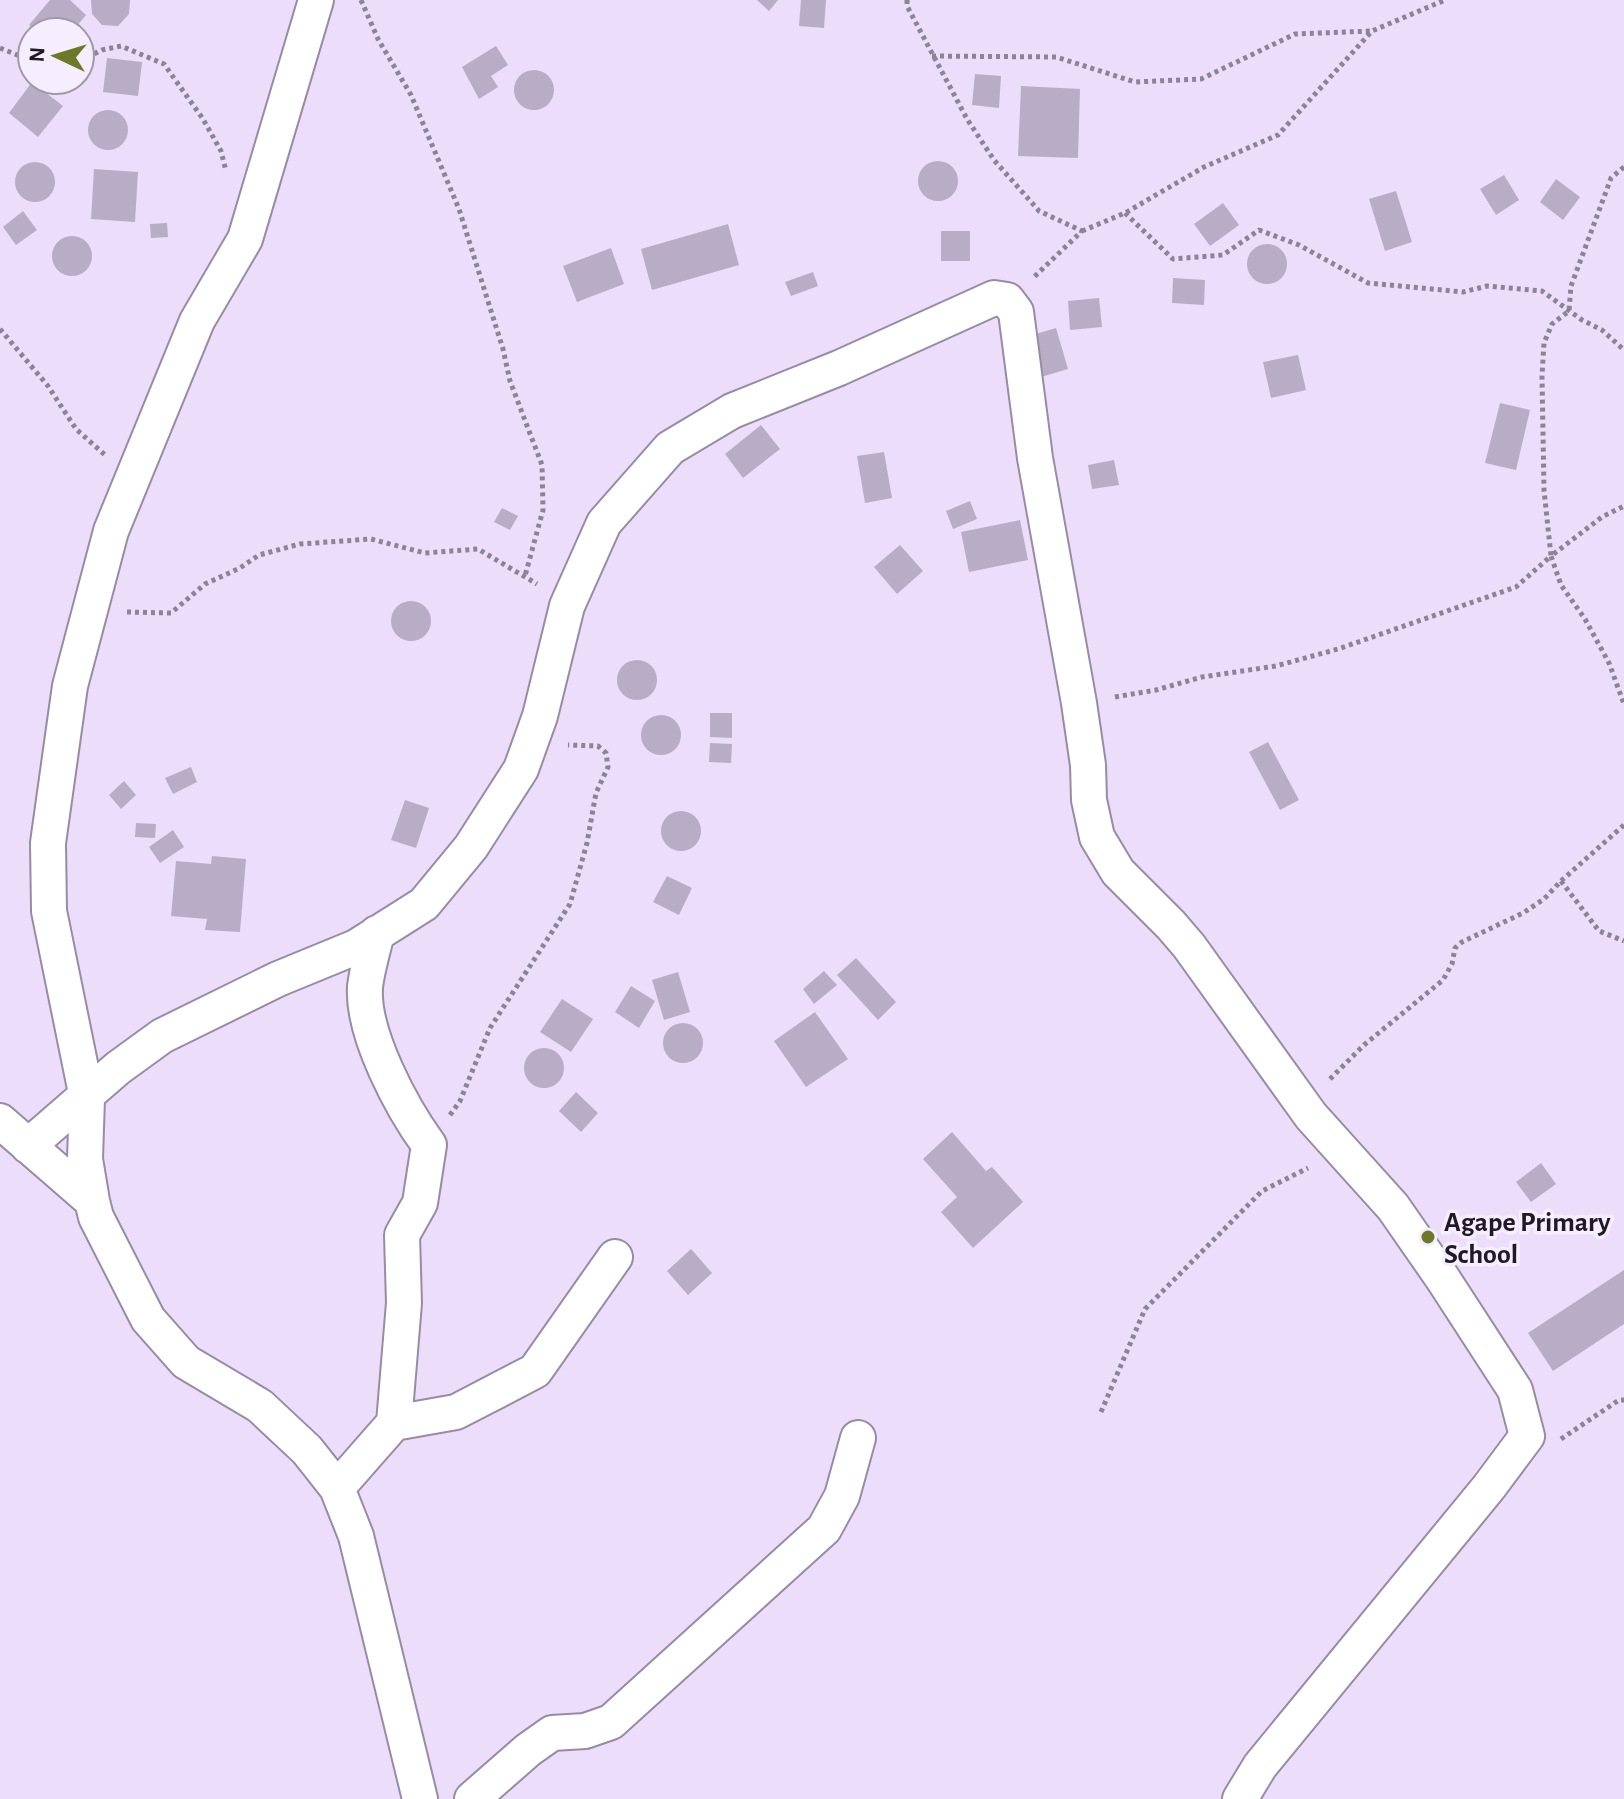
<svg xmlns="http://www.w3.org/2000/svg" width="1624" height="1799" viewBox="0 0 1624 1799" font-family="'Alegreya Sans',sans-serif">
	<rect width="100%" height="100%" fill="#ecdefa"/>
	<path fill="#b9acc6" d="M50,0H70L86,15L72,32H37L29,25Z
		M91,0H130L129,14L118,26L102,25L92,14Z
		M757,0H778L769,11Z
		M801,0H826L824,28L799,26Z
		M496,46L508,65L491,76L498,87L479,99L462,67Z
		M107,58L142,62L138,96L103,92Z
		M514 90a20 20 0 1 1 40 0a20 20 0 1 1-40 0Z
		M975,74L1001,76L999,108L972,105Z
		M32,82L63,106L38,137L9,113Z
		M1021,86L1080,89L1078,158L1018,156Z
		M88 130a20 20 0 1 1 40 0a20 20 0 1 1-40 0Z
		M918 181a20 20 0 1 1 40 0a20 20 0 1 1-40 0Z
		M15 182a20 20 0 1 1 40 0a20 20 0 1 1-40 0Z
		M94,169L138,172L135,222L91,219Z
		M1504,175L1519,200L1496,215L1480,189Z
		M1556,179L1580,197L1563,220L1540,202Z
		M1396,191L1412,242L1385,251L1369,199Z
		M1223,203L1239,225L1210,246L1194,224Z
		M23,211L37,230L16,245L3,227Z
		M167,223L168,237L151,238L150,224Z
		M728,224L739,265L652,290L641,249Z
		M941,231H970V261H941Z
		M52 256a20 20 0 1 1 40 0a20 20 0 1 1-40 0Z
		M1247 264a20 20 0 1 1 40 0a20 20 0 1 1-40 0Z
		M611,248L624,284L577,302L563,266Z
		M813,272L818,286L791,296L785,282Z
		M1173,278L1205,280L1204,305L1172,303Z
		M1099,298L1102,327L1070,330L1068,301Z
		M1056,328L1068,369L1041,377L1029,336Z
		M1298,355L1306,390L1271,398L1263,362Z
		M1500,403L1530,410L1516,470L1485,463Z
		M761,425L780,449L743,478L725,454Z
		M884,452L892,498L865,503L857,456Z
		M1114,460L1119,485L1092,489L1088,465Z
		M970,501L977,519L953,529L946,511Z
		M502,508L518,516L510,530L494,522Z
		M1020,520L1028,560L969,572L961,532Z
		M900,545L923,571L897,594L874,567Z
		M391 621a20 20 0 1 1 40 0a20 20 0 1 1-40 0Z
		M617 680a20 20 0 1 1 40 0a20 20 0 1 1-40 0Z
		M710,713H732V738L710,737Z
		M641 735a20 20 0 1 1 40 0a20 20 0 1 1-40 0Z
		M1268,742L1299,800L1280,810L1249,752Z
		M710,743L732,744L731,763L709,762Z
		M191,767L197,782L173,794L165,778Z
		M124,781L136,795L121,809L109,795Z
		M405,800L429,808L416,848L391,840Z
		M661 831a20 20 0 1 1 40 0a20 20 0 1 1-40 0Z
		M136,823L156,824L155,838L135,837Z
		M173,830L184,847L160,863L149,847Z
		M212,856L246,859L240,932L205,930L207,919L171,916L176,861L211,864Z
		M667,876L692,888L679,915L653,902Z
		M856,958L896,1002L878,1020L837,975Z
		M824,971L837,985L814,1004L803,989Z
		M678,972L690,1012L664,1020L652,980Z
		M631,986L655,1001L639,1028L615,1012Z
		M562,999L593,1019L571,1052L540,1032Z
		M815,1012L848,1059L806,1087L774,1041Z
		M663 1043a20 20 0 1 1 40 0a20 20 0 1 1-40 0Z
		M524 1068a20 20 0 1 1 40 0a20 20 0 1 1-40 0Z
		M576,1092L598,1113L581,1132L559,1111Z
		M952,1132L986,1171L992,1167L1023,1202L973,1248L941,1212L957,1197L923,1159Z
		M1541,1163L1556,1184L1531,1202L1516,1182Z
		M691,1249L712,1273L688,1295L667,1271Z
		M1624,1270V1324L1553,1371L1528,1333Z"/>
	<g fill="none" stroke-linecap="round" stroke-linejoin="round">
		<defs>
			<path id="street" d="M377,933C373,950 367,969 365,987C362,1034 402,1108 429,1145L420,1203L402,1235L404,1303L394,1423
				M0,1121L92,1201L96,1217L148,1319L186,1362L260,1406L307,1450L337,1488L356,1536L420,1799
				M28,1146L118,1068L162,1036L278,979L356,947L424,904L471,847L521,769L540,716L567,606L604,523L670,448L732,411L839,368L994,298L1007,300L1016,312L1035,458L1079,703L1088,765L1089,800L1097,837L1118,872L1171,925L1189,946L1311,1116L1393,1207L1443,1279L1515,1390L1527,1436L1489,1487L1260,1766L1240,1799
				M92,1201L85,1159L87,1098L49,911L48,843L70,686L111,531L197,321L245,239L316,0
				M337,1488L394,1423L456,1412L535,1371L615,1257
				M472,1799L528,1750L552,1733L585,1731L611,1722L824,1529L842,1496L858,1438"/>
		</defs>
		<use href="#street" stroke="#988ba4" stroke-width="38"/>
		<path stroke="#8d8397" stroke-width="5" stroke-dasharray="4 4" stroke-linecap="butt" d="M361,0L378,39L411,95L459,209L503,349L510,381L542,465L543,510L525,576
			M907,0V6L967,119L994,160L1039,211L1082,231L1033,278
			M0,48L32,61
			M932,56L1056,57L1135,82L1201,79L1295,34L1372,31
			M80,61L102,50L121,46L164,64L203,119L221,151L226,171
			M1624,167L1611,178L1571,286L1569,311L1552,324L1544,343L1542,376L1544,490L1551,556L1602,517L1624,506
			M1125,213L1173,259L1223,255L1259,230L1299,245L1368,283L1463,292L1487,286L1542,291L1582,320L1602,330L1624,350
			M1082,231L1125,213L1204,167L1278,135L1372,31L1445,0
			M0,329L48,386L76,429L105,455
			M127,612L171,613L205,584L240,568L259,555L300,544L371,539L425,553L478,549L537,584
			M1115,697L1156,690L1202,677L1276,666L1338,649L1516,587L1551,556L1561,585L1585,619L1609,663L1624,704
			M1561,881L1599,931L1624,941
			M1330,1079L1364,1045L1443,980L1452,964L1455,948L1462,942L1523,913L1544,899L1561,881L1624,825
			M450,1115L460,1101L490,1028L570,904L587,843L596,793L608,767L606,753L598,746L568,745
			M1101,1412L1145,1309L1262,1191L1308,1168
			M1561,1439L1619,1400H1624"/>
		<use href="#street" stroke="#fff" stroke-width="34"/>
	</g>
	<circle fill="#6c7926" stroke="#f6eeff" stroke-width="3" cx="1428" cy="1237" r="8"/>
	<g text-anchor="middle" stroke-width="7" stroke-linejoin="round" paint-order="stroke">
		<g font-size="28" font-weight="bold" fill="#1f1a24" stroke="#f6eeff" text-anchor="start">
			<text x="1444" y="1231">Agape Primary<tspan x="1444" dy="32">School</tspan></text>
		</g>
	</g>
	<g transform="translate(56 56) rotate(274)"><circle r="38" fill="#f6eeff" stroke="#a099a7" stroke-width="2"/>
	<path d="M0-6L14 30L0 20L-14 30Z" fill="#6c7926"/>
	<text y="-12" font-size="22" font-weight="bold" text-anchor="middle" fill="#1f1a24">N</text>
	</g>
</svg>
